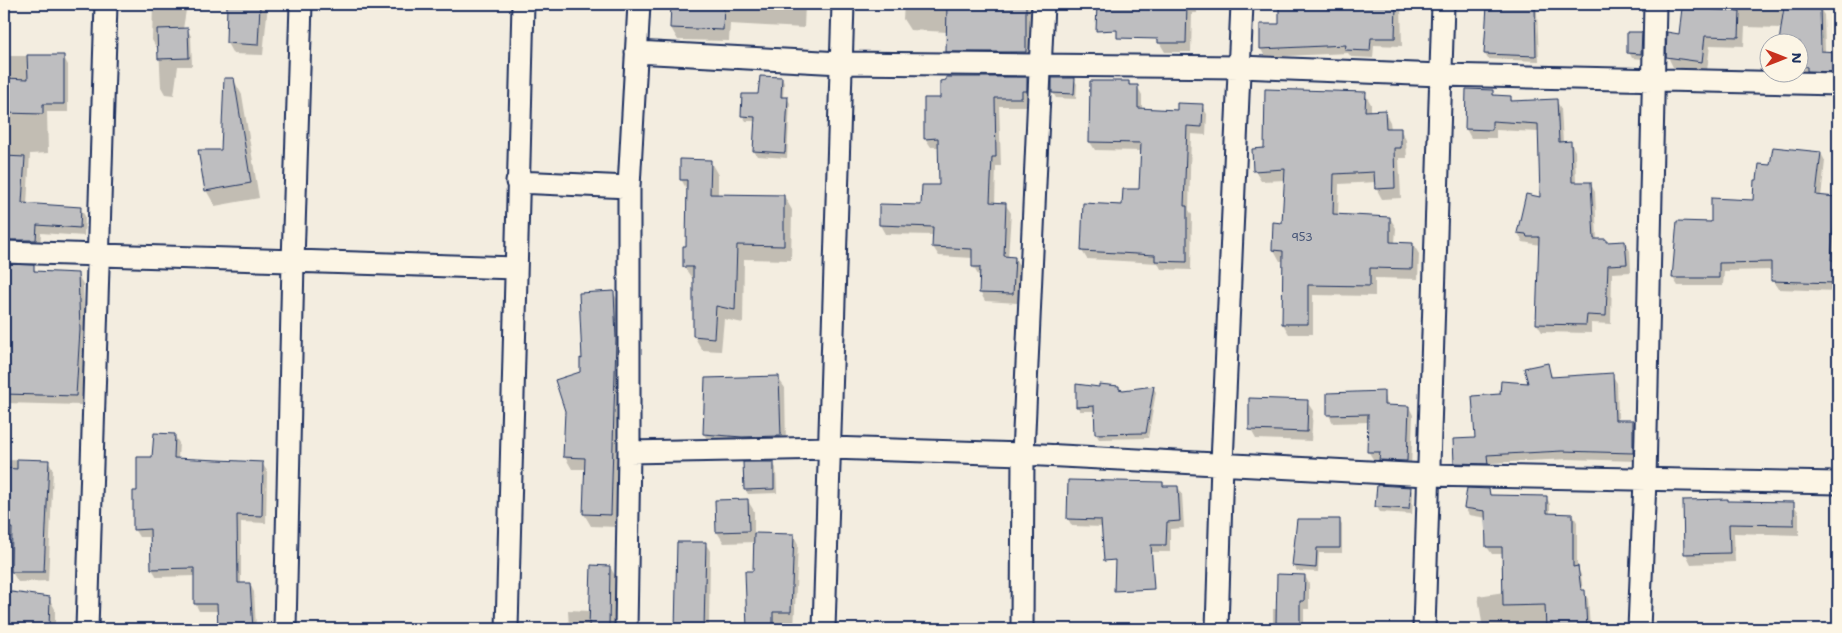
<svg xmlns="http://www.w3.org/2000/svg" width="1842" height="633" viewBox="0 0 1842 633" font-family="'Shantell Sans',sans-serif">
	<rect width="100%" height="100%" fill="#f3ede0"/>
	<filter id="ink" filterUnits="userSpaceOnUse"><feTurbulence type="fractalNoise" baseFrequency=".02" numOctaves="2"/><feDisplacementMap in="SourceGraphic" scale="10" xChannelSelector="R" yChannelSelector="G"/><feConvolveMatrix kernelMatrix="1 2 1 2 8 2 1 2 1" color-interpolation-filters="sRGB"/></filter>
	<g filter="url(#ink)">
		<path fill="#0003" d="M4,4H7V56H63L68,65V112H47L48,153L30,154L27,205L80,208L85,216L84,236L41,233L40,249L8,248L4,240Z
			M153,4H187L183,29H187L191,36L192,66H178L174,95L165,94L161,87L159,47H156L152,40Z
			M233,4H268L263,55L233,54L227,43L229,6H233Z
			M672,4H805L804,28L730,24L729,41L678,40L671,28Z
			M904,4H1028L1032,15L1031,63H954L947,51L948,32L910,30L903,19Z
			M1161,4H1197V13H1192L1191,52H1165L1159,42Z
			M1280,4H1401L1402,46L1374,45L1373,58L1351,57L1348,53L1265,57L1261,49V25H1281Z
			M1684,4H1782L1783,22L1819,7L1824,15L1825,52L1838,53V79L1800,72V42H1780L1782,28L1745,27L1744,46L1710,45L1707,71L1673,67L1668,57L1680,35Z
			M1534,6L1537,11L1539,61L1488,59L1485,54Z
			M1641,34L1644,39V59L1632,58L1629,52Z
			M782,78L784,83L783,98H787L790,103L787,158L757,156L754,151L756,121H746L743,116L760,96Z
			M233,79L242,95L259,198L215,206L206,190L222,152Z
			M1026,79L1032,88L1031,100H1026V106H999L1001,166H996L995,204H1005L1011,213L1008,258H1015L1020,267L1018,303L985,301L980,292L981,275H978L973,266V258L939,256L933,247L934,235L885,234L880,225L922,207L940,187V147H931L925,138L941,100Z
			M1074,79L1077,84L1076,99L1056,98L1053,93Z
			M1129,82L1131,86H1137L1142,95V110L1178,112L1202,106L1207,114L1206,135L1191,134L1189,210L1192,215L1191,270L1161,269L1158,263L1087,259L1082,251L1140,191L1142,151L1095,150L1090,142Z
			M1492,91L1496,97H1510L1513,102L1556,100L1561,109L1563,143L1570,142L1575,151L1576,183H1590L1595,192L1597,241L1606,243L1625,242L1630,251L1631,272L1612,273L1611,324L1591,323V333L1542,332L1537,324L1540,245L1523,242L1518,233L1527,196L1541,199L1539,132L1496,130V138H1471L1466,129Z
			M1365,94L1371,104V112L1384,111L1390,122L1391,129H1400L1406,140L1407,158H1399L1401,198L1382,199L1376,188V182L1339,184L1338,216L1390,218L1396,228L1395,243L1413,244L1419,254L1418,279L1375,278V296L1313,295V334H1289L1283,324L1284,261H1280L1274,250L1283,224L1285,180L1261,181L1255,171L1265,149Z
			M1821,153L1825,161L1821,197L1835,198L1838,204L1835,263L1838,268V291L1778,289L1773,281L1772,270L1724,271L1723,286H1678L1673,278L1712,224L1755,201L1758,182L1772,166Z
			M710,161L718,175V195L784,196L792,210L791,260L744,259L743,323L724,319L721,351L702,350L694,336V281L684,267L687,248L688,192L681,179Z
			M4,265L33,267L37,273L77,274L83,284L85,340L81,405L4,403Z
			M613,292L620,304L623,352L617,527L591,526L584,514L586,469H572L565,457L583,360Z
			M1547,365L1553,378L1612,375L1617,383L1618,421H1632L1637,429V461L1568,459L1491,463L1492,472L1460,471L1455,463L1476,439L1501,396L1529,385Z
			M778,378L785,388L786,447L710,445L704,434L706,379Z
			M1119,387L1121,390L1153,387L1156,392L1148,438L1099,439L1096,434L1095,411H1080L1077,406L1100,388Z
			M1383,393L1388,406L1409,407L1413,415L1411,469L1385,468L1380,460L1373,459L1368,451L1369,422L1333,423L1329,415Z
			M1307,402L1313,411L1311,441L1256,439L1251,430Z
			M174,435L179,443L178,459L262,463L267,471L266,523L241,522V584H250L254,592L256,629H219L218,611H199L195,603V576L157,577L152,569V537H139L134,529L138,492L154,459Z
			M4,460L48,461L53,470L48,581L18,582L12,572L13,537H4Z
			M773,463L776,468L777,493L748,494L745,489Z
			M1069,481L1163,483L1165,487H1178L1182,494L1184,528L1170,529V552H1109L1103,527L1072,526L1068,519Z
			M1410,488L1413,493L1412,514L1380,512L1377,507Z
			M1488,490L1492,497H1546L1550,504V515H1573L1577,522V567L1581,575L1583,591L1588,599L1590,629H1483L1478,596L1504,592L1503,554H1492L1487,547V518L1469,515L1465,508Z
			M748,501L754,511V534L794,536L798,544L794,629H676L679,543H705L710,551L709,625H748L754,573L755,542L724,543L717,532Z
			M1684,501L1793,504L1799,513V535L1734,533L1735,562L1691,564L1686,554Z
			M1298,520H1339L1342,525V553H1319L1318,572L1297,571L1294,566Z
			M610,567L616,577L614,629H569L568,610L590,611Z
			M1305,576L1309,584V609H1304V629H1273V609H1277Z
			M4,592L49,598L55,609V629H4Z"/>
		<path fill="#bebec0" stroke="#1b2f5e" d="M671,4H724L723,30L670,28Z
			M947,4H1026V52H946Z
			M1097,4H1187L1186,43H1158V39L1117,38V30L1096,31Z
			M1279,4H1396L1395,38H1371L1370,51L1345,50L1346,45L1260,49V24H1279Z
			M227,5L260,6L258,45L226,43Z
			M1487,5H1535L1536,56L1484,54Z
			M1820,6L1821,51L1838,52V72L1807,71V67L1800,65V42H1779L1784,7Z
			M1682,8L1740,11L1739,37L1705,36L1702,62L1666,57L1667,32L1679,34Z
			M188,28L189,58L158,59L157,29Z
			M1627,32H1642L1641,54L1627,53Z
			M27,55H64V104H43V114L4,113V78L28,79Z
			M760,76L782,77L781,97H788L785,153L753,151L755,117L741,116L742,94H758Z
			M946,77H1027V91H1022V98H995L996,157H992L990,202L1006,203L1004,256L1015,257L1013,294L979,293L980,267H972V249L932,247L933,227L879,225V204L921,205L922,185H939L938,138L924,139V98H940V81L946,80Z
			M224,78H234L251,183L205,191L198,150H221Z
			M1052,78H1075L1074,94L1052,93Z
			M1090,81H1129V85H1138V108L1177,110V103L1203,104L1202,127L1187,126L1184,206H1187V262L1155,261V255L1081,251L1083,203L1122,205L1123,189H1139L1141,143L1089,142Z
			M1265,89L1366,92L1365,111L1385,110L1386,128H1401V148H1394L1395,188L1375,189L1374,172L1334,174L1333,214L1390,217V242L1413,243L1412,269L1370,268V286L1308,285V324H1282L1283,251L1272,250L1273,222L1282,223L1285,169L1253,171L1252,149L1264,148Z
			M1466,89L1493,90V95L1511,96V101L1557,99L1559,142L1571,141L1572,182H1591L1594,239H1606V242L1625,241L1627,264L1608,265L1606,316L1587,315L1586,325L1536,324L1539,237H1527L1526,234L1517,233L1526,194L1540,197L1538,124L1492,121V130L1465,129Z
			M1773,147L1821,152L1816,195L1836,197L1831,260H1835L1834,283L1771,281V262L1719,263V278H1672L1677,221L1711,222V198L1753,200L1754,180H1757L1759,164L1770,165Z
			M4,156L25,157L22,203L81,207L80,228L37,225L36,240H4Z
			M680,159L711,160L710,194L784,195V246L737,245L735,310L716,306L714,338L693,336V267H683V246H686L687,180H680Z
			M4,264L34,265V271L78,273L80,330L76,396L4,394Z
			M614,291L616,339L611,515L583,514L585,458L563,457L565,411L555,380L580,372V358L582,359L579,293Z
			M1548,363L1551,377L1613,373L1615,420H1633V453L1562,451L1487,455L1488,464L1454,463L1453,439L1475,438L1472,396L1500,394L1501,381L1528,383L1524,368Z
			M779,376L781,436L742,437L703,434L705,378Z
			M1076,384L1099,387V384L1119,386V389L1123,390L1154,386L1146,433L1095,434L1094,406L1076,407Z
			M1384,391V405L1409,406L1407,461L1379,460L1380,452H1367L1368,414L1327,415V393Z
			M1249,398L1308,400L1307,432L1249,430Z
			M154,433L175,434L174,458L263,462L262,516L237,515L238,583H250L253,629H218L217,604H194V568L151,569L150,529L133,530V491H137V457H152Z
			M17,459L49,460L44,572H11L12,528H4V468L17,469Z
			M743,462H774V489L744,490Z
			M1068,480L1163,482V486H1178L1180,521L1167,522L1166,545H1151L1154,589L1114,591L1115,560L1104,561L1101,520L1067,519Z
			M1377,485L1411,487L1409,509L1375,507Z
			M1467,488L1489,489L1490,495L1547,496V513L1573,514V567L1578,566L1581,590H1585L1587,629H1546L1545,605L1503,606L1502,547H1486L1485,511L1464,508Z
			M748,499L749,531L716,532L715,500Z
			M1728,499V501L1794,502V525L1729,524L1730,553L1684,554L1683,500Z
			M1297,519H1340V548H1317L1316,568L1292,566Z
			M754,533L794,534L791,612H773V629H747L745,571H753Z
			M677,542H706L704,629H675Z
			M591,565L610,566L609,627H589Z
			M1277,574L1305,575L1304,601H1300V623H1276Z
			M4,591L50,597L49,627L4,625Z"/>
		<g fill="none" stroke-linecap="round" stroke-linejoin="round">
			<defs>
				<path id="minor" d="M636,52L841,63L1240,67L1440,75L1838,84
					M517,182L629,187
					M4,252L516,268
					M629,452L830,448L1023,454L1427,475L1838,483
					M87,629L106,4
					M285,629L293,262L301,4
					M507,629L523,4
					M626,629L629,452V187L639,4
					M824,629L843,4
					M1022,629L1023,454L1043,4
					M1217,629L1222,463L1242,4
					M1424,629L1443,4
					M1639,629L1645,480L1655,4"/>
			</defs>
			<use href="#minor" stroke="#1b2f5e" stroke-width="25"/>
			<use href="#minor" stroke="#fcf5e5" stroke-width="21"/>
		</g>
	</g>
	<g text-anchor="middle" stroke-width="4" stroke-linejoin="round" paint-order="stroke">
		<g font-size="11" fill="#445376">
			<text x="1302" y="241">953</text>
		</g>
	</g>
	<rect width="1842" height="633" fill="none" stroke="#fcf5e5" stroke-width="20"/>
	<rect x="10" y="10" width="1822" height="613" fill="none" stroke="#1b2f5e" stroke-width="2" filter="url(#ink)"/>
	<g transform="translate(1784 58) rotate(90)"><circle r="24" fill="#fcf5e5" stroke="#a2a6af"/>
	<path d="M0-4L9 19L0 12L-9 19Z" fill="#c8321e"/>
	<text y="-8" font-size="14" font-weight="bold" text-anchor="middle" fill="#1b2f5e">N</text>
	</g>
</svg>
